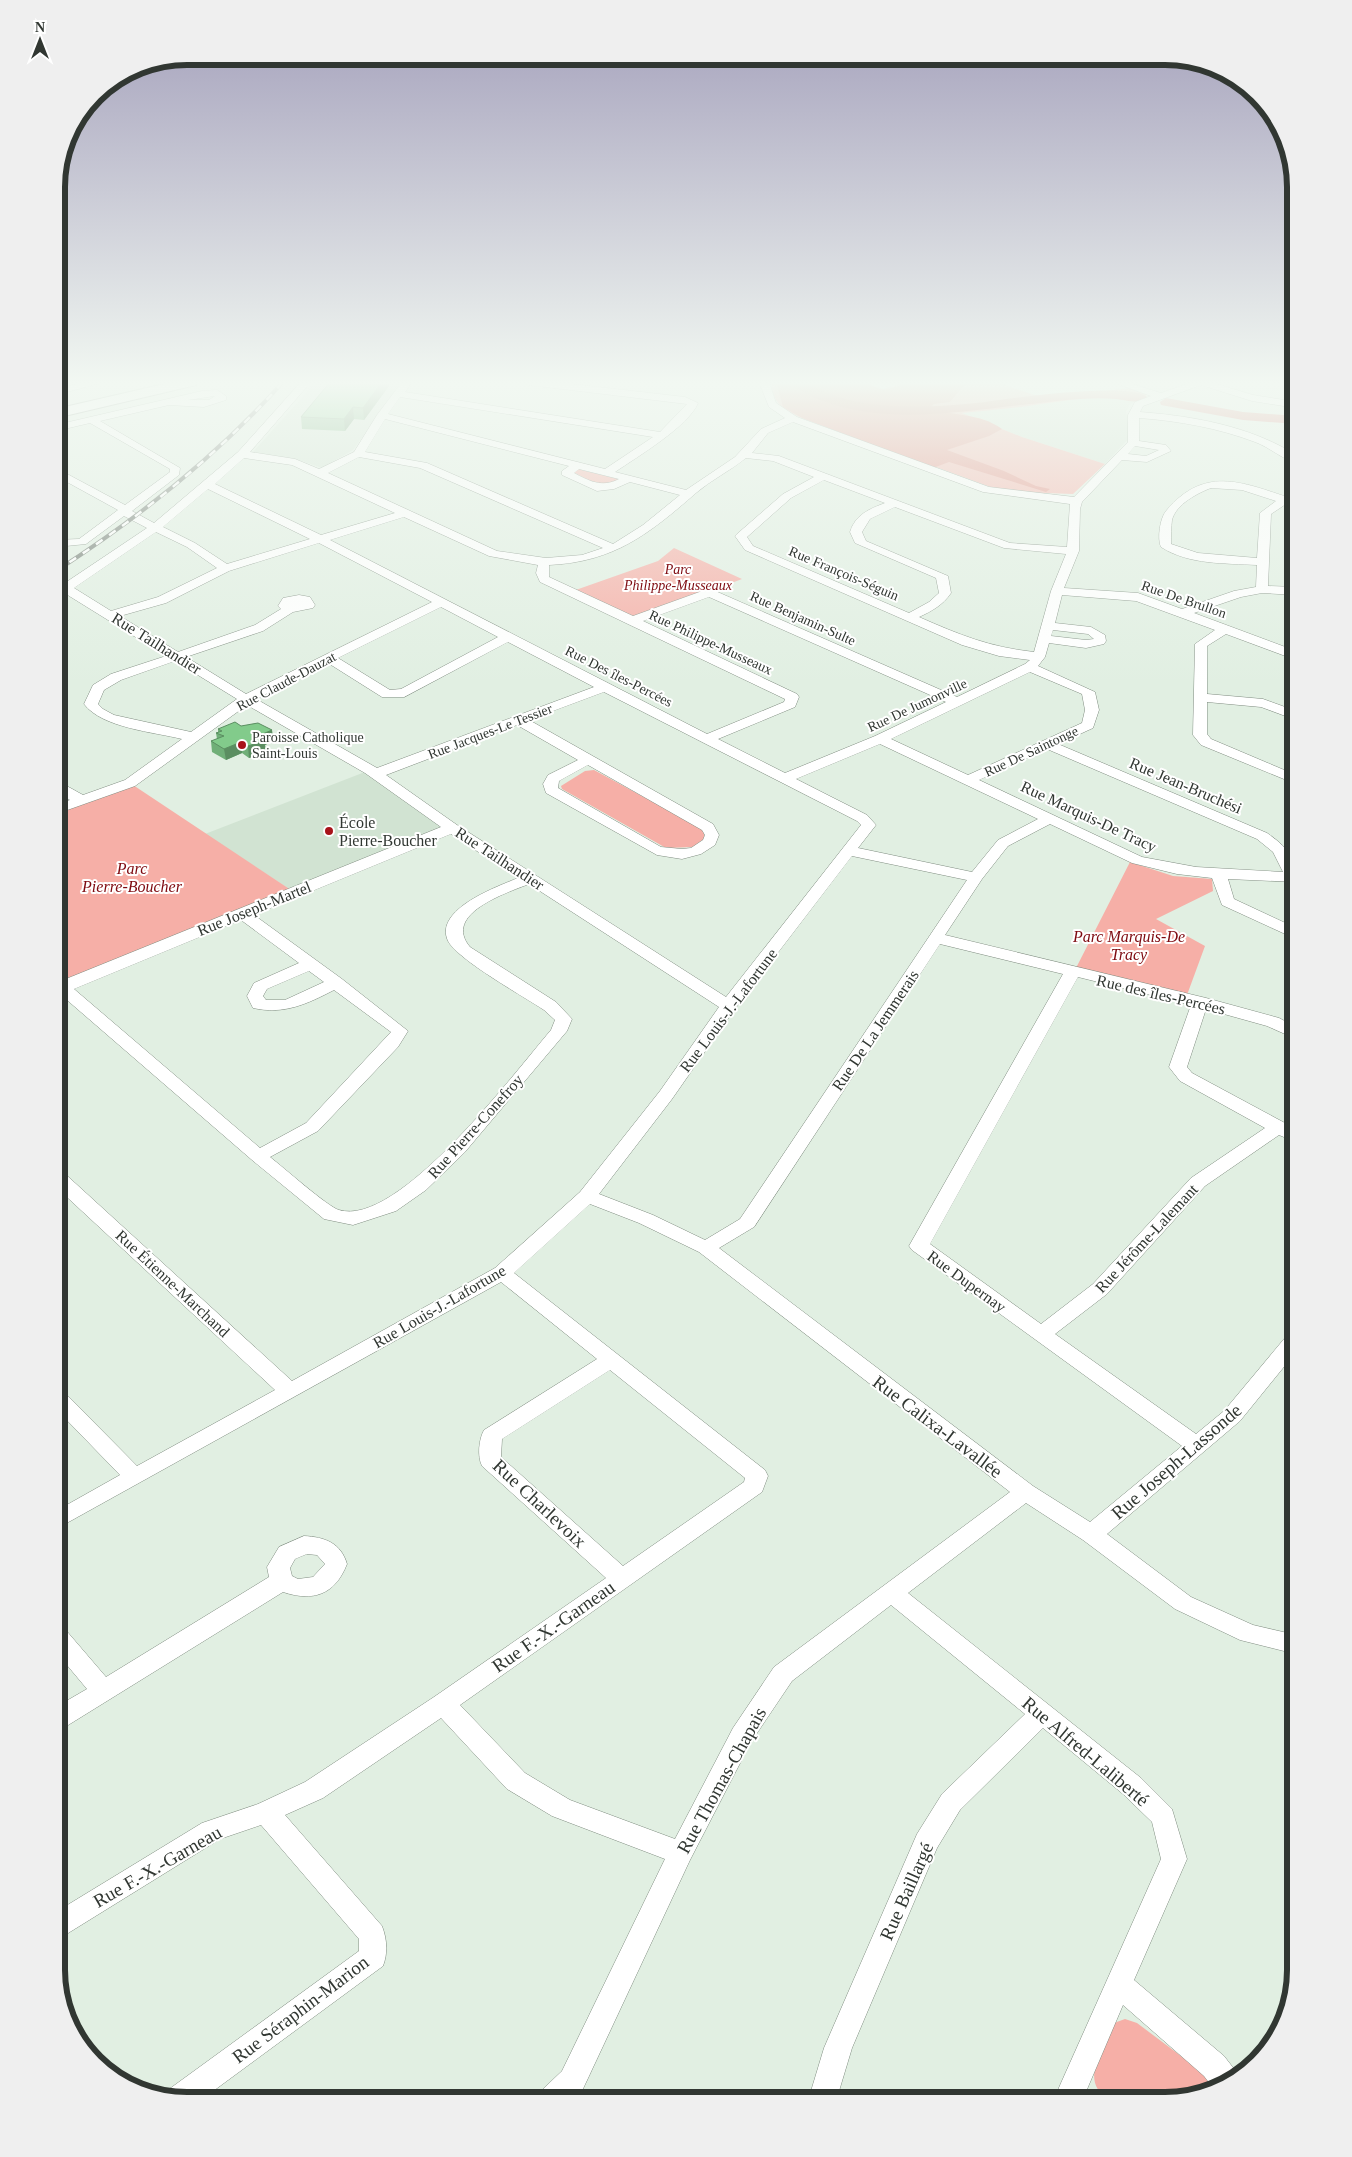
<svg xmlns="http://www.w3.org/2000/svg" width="1352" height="2157" viewBox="0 0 1352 2157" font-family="Georgia,serif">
	<rect width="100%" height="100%" fill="#e1efe2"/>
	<path fill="#d1e3d2" d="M316,382H402L353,450L322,468L299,460L252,453Z
		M1088,397H1122L1139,400L1130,404L1126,411L1130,437L1105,464L1022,437L961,413L1027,406Z
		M370,770L452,828L294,892L205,834Z"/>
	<path fill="#f6afa7" d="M771,382H864L883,389L906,382H996L1043,398L1131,388L1148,394L1139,400C1101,393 1066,401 1028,406C1006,409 984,411 962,413L1022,437L1105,464L1073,494L1017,492L993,488L799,417C780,408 774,403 771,382Z
		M578,469L618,479L619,480L600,486L573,472Z
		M674,548L742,579L632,621L570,592L658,561Z
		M594,770L699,827L704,832V839L693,847L666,848L562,789L561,786L585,771Z
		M130,783L294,892L56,990V810Z
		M1130,862L1173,876L1212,879L1213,891L1156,919L1205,946L1187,995L1075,970Z
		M1125,2019L1137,2023L1213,2080L1218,2088L1165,2101H1111C1077,2082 1103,2049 1114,2023Z"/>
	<path fill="#e5887e" d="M776,382H860L884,390L913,382H964V385L950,402L934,404L931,407C955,418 979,412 1002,429L989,436L947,450L1004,471L1036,486L1050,489L1046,492L949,462L933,468L802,418L783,407Z"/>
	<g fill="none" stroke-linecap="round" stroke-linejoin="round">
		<path fill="#da7d74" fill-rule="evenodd" d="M792,382C812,382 829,396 849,400C894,410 941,407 986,402C1011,398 1134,381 1148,398C1142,405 1125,400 1116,399C1091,397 1065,400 1040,403C967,410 891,427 820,400C811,396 797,390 792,382Z
			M1166,398L1243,412L1296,416V424L1243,420L1161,405L1160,402Z"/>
		<defs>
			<path id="minor" d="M87,382H104L56,395V389Z
				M301,382H311L250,452L295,459L319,469L354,452L377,415L402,382H412L405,392L660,432L687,404L529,385L524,382H554L685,397L698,403C689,426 637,457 615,472L686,490L735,457L761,429L785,418L769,407L759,382H769L776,403L797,417L989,487L1074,497L1128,442V415L1135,402L1151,396L1112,382H1126L1161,393L1192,382H1210L1253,395L1296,402V408L1252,401L1201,385L1143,406L1140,412C1193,416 1250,426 1296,455V463C1282,459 1269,447 1255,442C1218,428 1179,421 1139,418V441L1166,445L1171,451L1147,462L1122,460L1082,502L1080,509L1079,551L1064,588L1138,593L1182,609L1234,591L1256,587L1257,565C1225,563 1189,565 1161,547C1157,539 1160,518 1166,511C1206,463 1246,484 1296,500V507L1286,504L1271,514L1268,586L1296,587V595L1262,593L1241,597L1194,613L1296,651V660L1226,634L1207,646V694L1263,699L1296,711V720L1261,707L1207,702V734L1211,739L1296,775V784L1201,745L1193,735L1195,644L1215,630L1136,601L1062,595L1055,623L1091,627L1105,635L1106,641L1104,644L1086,648L1049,643L1045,657L1038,666L1095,692L1099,710L1093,728L1058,744L1267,833C1287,847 1296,857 1296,882L1228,879L1234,899L1296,928V939L1222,905L1212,878L1177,874L1132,863L1050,824L1008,846L982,879L945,935L1206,998L1279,1018L1296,1027V1039L1267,1026L1206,1009L1187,1067L1192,1073L1296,1129V1142L1279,1135L1205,1186L1107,1294L1055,1334L1196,1434L1224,1411L1289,1333L1296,1331V1352L1240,1421L1107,1534L1191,1597L1253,1625L1296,1635V1654L1240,1640L1175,1609L1083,1540L1026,1503L908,1593L1141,1778L1172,1809L1187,1859L1134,1980L1224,2056L1238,2074L1223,2087L1214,2089L1204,2076L1123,2005L1082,2101H1053L1161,1859L1152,1822L1123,1794L1043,1728L960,1810L937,1848L852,2048L836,2101H808L824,2048L917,1834L942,1794L1025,1714L891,1605L792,1681L751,1742L690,1860L582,2091L572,2101H537L541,2091L562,2071L665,1859L552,1816L507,1789L441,1718L323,1798L285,1815L382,1926C387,1939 388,1953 383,1966L201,2100H179L165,2096L168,2090L359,1951V1939L261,1825L220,1839L65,1935L56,1938V1912L202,1823L258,1804L305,1782L434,1697L606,1578L482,1466C477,1456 479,1439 484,1430L597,1359L501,1282L56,1529V1511L120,1475L56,1409V1389L63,1391L137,1466L275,1390L56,1187V1170L63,1172L292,1381L495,1268L580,1192L660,1091L719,1007L529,884C506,893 442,914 470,947L556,1002L572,1019L567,1031L465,1152L426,1190L396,1211L353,1225L324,1219L252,1160L60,994L56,995V983L441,827L365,773L247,705L135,786L56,814V805L70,800L56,791V780L83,795L125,780L182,739C154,732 102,728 84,704L93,685L111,674L166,656L66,594L56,596V589L147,528L124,516L86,544L56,547V540L79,539L118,510L56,476V468L125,505L170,472V469L90,423L56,431V425L202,391L217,390L226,396V400L204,407L169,405L100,421L180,468L179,475L132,511L154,523L238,452ZM215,396L209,400H188ZM400,397L653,437L605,469L388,414ZM385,419L569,466L562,471V475L597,491L614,489L630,482L680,495L643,525L613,544L427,463L365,452ZM793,422L983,492L1070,504L1067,547L1010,543L779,456L752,453L768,433ZM1135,446L1159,450L1146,456L1128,454ZM359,457L420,468L603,548L582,555L546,558L497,551L328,473ZM244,458L292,465L395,513L321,535L215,484ZM746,458L773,461L814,477L783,494L737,534L735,536L745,550L962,645L999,656L1030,660L1025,664L957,697L713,590H705L633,616L549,577V565C614,562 649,534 696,493C711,480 730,471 746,458ZM579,469L619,479C602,488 589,481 574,473ZM824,480L885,503C869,509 855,515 850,532L855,543L936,578L939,593L929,602L909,613L753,546L747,537L791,498ZM1211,488L1242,490L1276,501L1260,513L1257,558L1198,553L1171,544C1171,536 1171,527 1172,520C1176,504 1198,493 1211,488ZM208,489L310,539L227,564L195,543L163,527ZM895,507L1004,548L1066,554L1051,591L1034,652C989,647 960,635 919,617C932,611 943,605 951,593L948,576L866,541L862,532L870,519ZM404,517L489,556L538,565L536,573L540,582L785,699L784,702L707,734L330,540ZM156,532L187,547L217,568L158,597L111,611L74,588ZM319,543L432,602L246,694L186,657L263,631L293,612L313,608L315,605L310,597L299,595L283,598L278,606L281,609L255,625L178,652L120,616L166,603L229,571ZM709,597L946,702L875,736L785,773L718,739L795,707L799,697L797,694L643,621ZM441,607L498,637L401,689L390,690L338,658ZM1053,630L1088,634L1094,639L1086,640L1051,636ZM508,642L594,687L377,768L256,699L328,663L382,697H404ZM175,661L237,699L191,732L114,715L103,709L98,704L104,690L121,680ZM1030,672L1082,694L1085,710L1082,723L968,775L891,739ZM604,692L857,821L861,825L726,997L457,825L386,775L517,725L578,760L548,775L543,784L546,793L657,855L682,859L701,854L715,845L719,835L713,824L529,720ZM880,744L1038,819L998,840L972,872L858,848L876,825L867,815L796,779ZM1047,749L1257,839L1273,852L1283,872L1196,867L1142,857L979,780ZM588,765L702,830L705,835L703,840L691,848L682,849L661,847L558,788L559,781ZM451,834L518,878C499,886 433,909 448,941C458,960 523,996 544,1010L555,1020L551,1030C515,1072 398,1228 339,1210C328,1207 283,1167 270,1157L318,1131L398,1047L408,1031L342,979L254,915ZM852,856L967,880L740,1219L705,1240L653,1215L599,1194L672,1099L734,1010ZM241,920L299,963L254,983L247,996L253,1008C284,1015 307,1004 334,990L391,1032L306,1123L260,1148L74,989ZM940,944L1063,974L909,1246L912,1250L1182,1446L1090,1522L1033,1486L719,1248L754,1227ZM309,971L324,982L285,1000H266L263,996L267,989ZM1078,977L1191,1005L1169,1067L1180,1081L1265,1128L1191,1178L1093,1284L1041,1324L930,1244ZM590,1204L639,1223L699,1252L1010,1492L774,1667L733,1728L675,1839L570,1800L525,1773L460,1705L762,1492L768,1476L765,1470L514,1273ZM610,1370L745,1478L744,1482L623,1566L501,1457L502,1439Z
				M304,1536C325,1537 341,1543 347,1564C335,1595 313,1602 283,1592L65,1727L56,1730V1707L87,1689L56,1652V1626L64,1628L106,1677L269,1577L267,1567L279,1547ZM307,1554L317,1555L325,1564L313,1577L298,1579L292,1576L290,1568L295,1559Z"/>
			<path id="highway" d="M173,382H198L196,385L56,418V409Z"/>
		</defs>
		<use href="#minor" stroke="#808d81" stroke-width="1"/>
		<use href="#highway" stroke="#808d81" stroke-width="2"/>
		<use href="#minor" fill="#fff" fill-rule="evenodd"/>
		<use href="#highway" fill="#fff" fill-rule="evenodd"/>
		<defs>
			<path id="rail" d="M56,571C140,517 216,457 283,382"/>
		</defs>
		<use href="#rail" stroke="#788179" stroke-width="4"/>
		<use href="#rail" stroke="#fff" stroke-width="2.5" stroke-dasharray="8" stroke-linecap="butt"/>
	</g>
	<path fill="#70af78" d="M330,382H388L389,386L364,420L354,419L345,431L302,429L301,417Z
		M241,726L272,730L273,741L265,745L266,752L249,758L242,753L226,760L212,752L211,741L217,739L216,733L218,732V729Z"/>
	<path fill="#5b8e61" d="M382,382H388L389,386L364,420L363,408Z
		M353,407L354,419L345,431L344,419Z
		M272,730L273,741L265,745L266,752L249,758L248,746L258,736Z
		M241,742L242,753L226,760L224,749Z"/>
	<path fill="#82cb8b" stroke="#5b8e61" d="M330,382H382L363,408L353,407L344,419L301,417Z
		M235,722L241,726L258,723L272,730L258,736L264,741L248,746L241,742L224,749L211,741L224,736L216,733L222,731L218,729Z"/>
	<linearGradient id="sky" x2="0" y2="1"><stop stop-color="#a29eba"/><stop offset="0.56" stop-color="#f2f8f2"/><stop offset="1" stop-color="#f2f8f2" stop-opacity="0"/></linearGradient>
	<rect width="1352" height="684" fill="url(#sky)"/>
	<g fill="#a8131a" stroke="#fff" stroke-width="2">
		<circle cx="242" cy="745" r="5"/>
		<circle cx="329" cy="831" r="5"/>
	</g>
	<g text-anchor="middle" stroke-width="4" stroke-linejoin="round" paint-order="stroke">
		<g font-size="14" font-style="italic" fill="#7e0a10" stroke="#fff">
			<text x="678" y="574">Parc<tspan x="678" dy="16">Philippe-Musseaux</tspan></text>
		</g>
		<g font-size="14" fill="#313732" stroke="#fff">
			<text transform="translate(844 573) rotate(23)" y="5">Rue François-Séguin</text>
			<text transform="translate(1184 599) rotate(19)" y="5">Rue De Brullon</text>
			<text transform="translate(803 618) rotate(24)" y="5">Rue Benjamin-Sulte</text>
			<text transform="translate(711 642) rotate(25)" y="5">Rue Philippe-Musseaux</text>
			<text transform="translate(619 676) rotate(27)" y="5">Rue Des îles-Percées</text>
			<text transform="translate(286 681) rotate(-28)" y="5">Rue Claude-Dauzat</text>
			<text transform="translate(917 705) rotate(-25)" y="5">Rue De Jumonville</text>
			<text transform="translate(490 731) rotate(-21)" y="5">Rue Jacques-Le Tessier</text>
			<text transform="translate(1031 751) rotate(-25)" y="5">Rue De Saintonge</text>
		</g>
		<g font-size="14" fill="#313732" stroke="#fff" text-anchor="start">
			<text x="252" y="742">Paroisse Catholique<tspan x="252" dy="16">Saint-Louis</tspan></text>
		</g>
		<g font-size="16" fill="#313732" stroke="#fff">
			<text transform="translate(157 643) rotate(32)" y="6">Rue Tailhandier</text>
			<text transform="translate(1186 785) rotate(23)" y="6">Rue Jean-Bruchési</text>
			<text transform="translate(1089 816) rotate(25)" y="6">Rue Marquis-De Tracy</text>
			<text transform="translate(500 858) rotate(33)" y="6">Rue Tailhandier</text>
			<text transform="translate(254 908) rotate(-22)" y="6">Rue Joseph-Martel</text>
			<text transform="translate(1161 994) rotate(13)" y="6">Rue des îles-Percées</text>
			<text transform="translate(728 1010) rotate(-53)" y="6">Rue Louis-J.-Lafortune</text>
			<text transform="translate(875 1030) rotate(-56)" y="6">Rue De La Jemmerais</text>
			<text transform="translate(475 1126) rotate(-48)" y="6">Rue Pierre-Conefroy</text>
			<text transform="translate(1146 1238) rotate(-47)" y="6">Rue Jérôme-Lalemant</text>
			<text transform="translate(967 1281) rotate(36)" y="6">Rue Dupernay</text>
			<text transform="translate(173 1283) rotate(43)" y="6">Rue Étienne-Marchand</text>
			<text transform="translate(439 1306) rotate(-30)" y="6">Rue Louis-J.-Lafortune</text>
		</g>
		<g font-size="16" fill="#313732" stroke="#fff" text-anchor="start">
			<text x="339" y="828">École<tspan x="339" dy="18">Pierre-Boucher</tspan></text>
		</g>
		<g font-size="16" font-style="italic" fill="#7e0a10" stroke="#fff">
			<text x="132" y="874">Parc<tspan x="132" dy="18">Pierre-Boucher</tspan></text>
			<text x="1129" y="942">Parc Marquis-De<tspan x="1129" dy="18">Tracy</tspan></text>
		</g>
		<g font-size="19" fill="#313732" stroke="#fff">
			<text transform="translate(938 1426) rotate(37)" y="7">Rue Calixa-Lavallée</text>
			<text transform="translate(1176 1461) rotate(-41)" y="7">Rue Joseph-Lassonde</text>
			<text transform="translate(540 1503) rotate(43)" y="7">Rue Charlevoix</text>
			<text transform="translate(553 1626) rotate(-35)" y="7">Rue F.-X.-Garneau</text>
			<text transform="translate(1086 1751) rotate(40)" y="7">Rue Alfred-Laliberté</text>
			<text transform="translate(721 1780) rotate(-61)" y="7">Rue Thomas-Chapais</text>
			<text transform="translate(157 1866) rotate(-30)" y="7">Rue F.-X.-Garneau</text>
			<text transform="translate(906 1891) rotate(-66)" y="7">Rue Baillargé</text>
			<text transform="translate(300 2009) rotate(-37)" y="7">Rue Séraphin-Marion</text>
		</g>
	</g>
	<path d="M0 0H1352V2157H0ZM187 65H1165A122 122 0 0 1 1287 187V1970A122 122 0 0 1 1165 2092H187A122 122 0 0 1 65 1970V187A122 122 0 0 1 187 65Z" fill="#efefef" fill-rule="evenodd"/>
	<path fill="none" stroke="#313732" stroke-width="6" d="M187 65H1165A122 122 0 0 1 1287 187V1970A122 122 0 0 1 1165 2092H187A122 122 0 0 1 65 1970V187A122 122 0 0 1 187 65Z"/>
	<g transform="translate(40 40)" stroke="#ffffff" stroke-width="4" paint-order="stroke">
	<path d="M0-4L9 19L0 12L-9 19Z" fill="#313732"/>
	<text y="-8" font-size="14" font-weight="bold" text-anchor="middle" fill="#313732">N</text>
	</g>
</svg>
